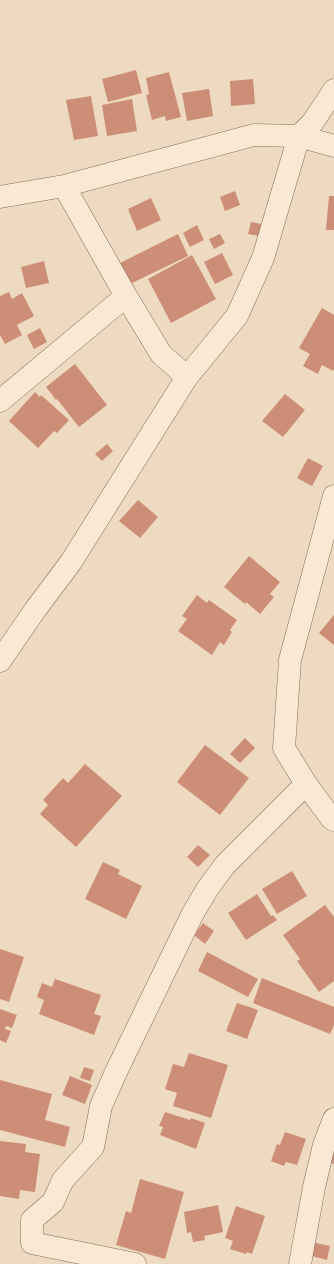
<svg xmlns="http://www.w3.org/2000/svg" width="334" height="1264" viewBox="0 0 334 1264" font-family="Georgia,serif">
	<rect width="100%" height="100%" fill="#eedac1"/>
	<path fill="#cd8e77" d="M136,70L142,93L108,102L102,79Z
		M169,72L181,117L166,121L165,116L152,120L146,95L149,94L146,78Z
		M253,79L255,104L231,106L230,81Z
		M209,89L213,116L187,121L182,93Z
		M91,96L98,136L74,140L66,100Z
		M132,99L137,131L107,136L102,105Z
		M235,191L240,205L225,211L220,197Z
		M329,196H334V230H326Z
		M151,198L161,220L137,231L128,209Z
		M251,222L261,224L259,236L248,234Z
		M197,225L204,240L190,247L183,233Z
		M178,234L188,256L130,284L120,263Z
		M220,234L225,243L214,249L209,239Z
		M222,253L233,275L215,284L204,262Z
		M192,255L216,299L171,323L148,279Z
		M44,261L49,283L26,288L21,267Z
		M9,292L12,299L22,293L34,316L17,325L22,335L5,344L0,335V296Z
		M322,308L334,315V369L333,371L322,365L318,374L303,366L310,354L299,348Z
		M40,328L47,342L34,349L27,335Z
		M75,364L107,405L79,427L57,399L56,400L46,387Z
		M35,392L40,397L41,395L69,420L57,433L54,431L38,448L9,421Z
		M285,394L305,410L283,437L262,421Z
		M107,444L113,451L102,461L95,454Z
		M308,458L323,466L312,486L297,478Z
		M138,500L158,517L140,538L119,521Z
		M249,556L280,582L270,594L274,597L260,614L246,602L245,604L224,587Z
		M197,595L207,603L209,600L237,620L230,630L232,632L224,645L220,642L212,655L178,631L187,619L182,616Z
		M334,615V645L319,633Z
		M245,738L255,748L240,763L230,754Z
		M205,745L249,778L220,815L177,782Z
		M85,764L122,796L76,847L40,814L48,805L43,800L63,778L68,783Z
		M198,845L210,855L198,867L187,857Z
		M103,862L120,870L118,874L142,886L126,919L85,899Z
		M292,871L307,896L277,914L262,889Z
		M257,894L271,916L273,915L277,920L246,940L228,913Z
		M325,905L334,917V981L319,992L297,961L300,959L283,935Z
		M203,923L214,931L205,944L194,935Z
		M0,949L24,957L9,1002L0,999Z
		M207,952L258,979L248,997L198,971Z
		M262,978L334,1007V1025L330,1034L253,1003Z
		M55,979L101,995L94,1014L101,1016L94,1035L39,1014L44,1000L37,997L42,983L52,987Z
		M237,1003L258,1010L247,1039L226,1031Z
		M0,1009L17,1015L12,1028L6,1026L5,1029L11,1031L6,1043L0,1040Z
		M189,1053L228,1065L211,1118L173,1106L177,1093L165,1089L173,1064L184,1067Z
		M84,1067L94,1070L90,1081L80,1078Z
		M70,1076L92,1085L85,1104L62,1095Z
		M0,1080L52,1094L45,1120L70,1127L65,1147L0,1130Z
		M165,1112L190,1120L191,1118L205,1123L196,1149L160,1135L163,1127L159,1126Z
		M285,1132L306,1139L297,1165L286,1162L284,1166L271,1161L277,1144L280,1145Z
		M0,1141L26,1144L25,1152L40,1154L35,1192L20,1190L19,1199L0,1196Z
		M334,1147V1164L328,1162Z
		M140,1179L184,1192L165,1259L116,1245L126,1211L131,1213Z
		M218,1205L223,1232L204,1236L205,1240L193,1242L191,1232L187,1233L184,1212Z
		M236,1206L265,1216L252,1254L247,1252L246,1254L230,1249L233,1241L225,1238Z
		M311,1242L330,1246L327,1260L308,1255Z"/>
	<g fill="none" stroke-linecap="round" stroke-linejoin="round">
		<defs>
			<path id="minor" d="M64,186L126,296L161,354L187,377L237,316L263,258L299,136L313,122L334,90
				M0,197L64,186L254,135L299,136L334,146
				M0,401L126,296
				M0,661L35,610L71,562L187,377
				M306,784L331,818L334,820
				M135,1264L32,1243V1220L53,1202L63,1180L93,1147L101,1106L116,1072L193,913L208,888L225,865L306,784L284,748L290,660L334,496
				M300,1264L314,1187L324,1145L334,1119"/>
		</defs>
		<use href="#minor" stroke="#886b59" stroke-width="23"/>
		<use href="#minor" stroke="#f9e9d4" stroke-width="22"/>
	</g>
</svg>
